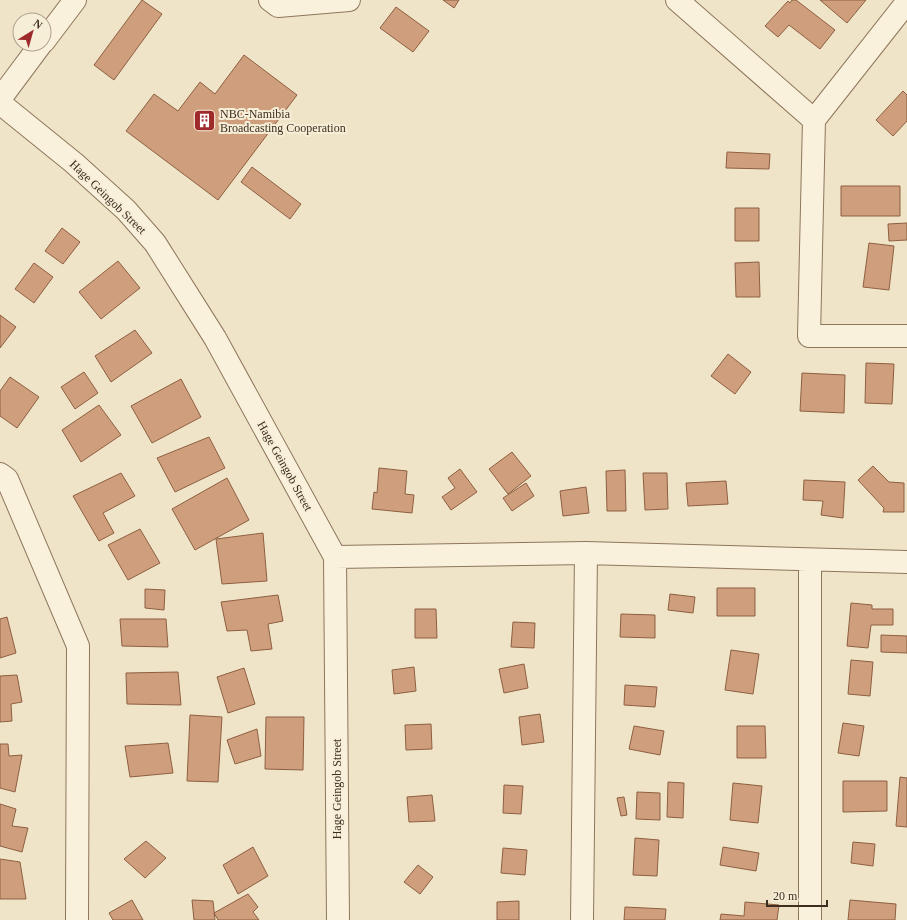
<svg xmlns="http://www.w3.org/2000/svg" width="907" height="920" viewBox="0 0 907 920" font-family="'Times New Roman',serif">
	<rect width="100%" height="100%" fill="#f0e4c8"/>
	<path fill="#cf9f7d" stroke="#8d5f41" d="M142,0L162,14L114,80L94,65Z
		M443,0H459L454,8Z
		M792,0H796L835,30L820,49L789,25L778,37L765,26L788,1L790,3Z
		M820,0H866L847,23Z
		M396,7L429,31L413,52L380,28Z
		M244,55L297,95L218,200L126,131L154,94L178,111L200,82L215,94Z
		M903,91L907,95V121L893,136L876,120Z
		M727,152L770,154L769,169L726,168Z
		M252,167L301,204L290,219L241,182Z
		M841,186H900V216H841Z
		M735,208H759V241H735Z
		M907,223V240L889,241L888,224Z
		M62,228L80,242L63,264L45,251Z
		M869,243L894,246L889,290L863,287Z
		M118,261L140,288L101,319L79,292Z
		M759,262L760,297H736L735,263Z
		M34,263L53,277L34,303L15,289Z
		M0,315L16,327L0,348Z
		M135,330L152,353L111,382L95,356Z
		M728,354L751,372L735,394L711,376Z
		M866,363L894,364L892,404L865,403Z
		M84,372L98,393L75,409L61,387Z
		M802,373L845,375L844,413L800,411Z
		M10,377L39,397L17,428L0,416V391Z
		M181,379L201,417L152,443L131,406Z
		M99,405L121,435L81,462L62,430Z
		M209,437L225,468L175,492L157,458Z
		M512,452L531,476L508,494L489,469Z
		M873,466L889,482L904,483V512H883L884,508L858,480Z
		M379,468L407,471L405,494L414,495L412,513L372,509L374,492L377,493Z
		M460,469L477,492L451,510L442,497L455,488L448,478Z
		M625,470L626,511H607L606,471Z
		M121,473L135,496L103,513L114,533L99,541L73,496Z
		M643,473H667L668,509L645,510Z
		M227,478L249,520L195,550L172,509Z
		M804,480L845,482L843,518L821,515L823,501L803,500Z
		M726,481L728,504L688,506L686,483Z
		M526,483L534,496L512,511L503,498Z
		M586,487L589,513L563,516L560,491Z
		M140,529L160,563L128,580L108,545Z
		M263,533L267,581L222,584L216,539Z
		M717,588H755V616H717Z
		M145,589L165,590L164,610L145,608Z
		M670,594L695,597L693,613L668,610Z
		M278,595L283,621L268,624L272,649L251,651L247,630L227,631L221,602Z
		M851,603L872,605V609H893V625H871L868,648L847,646Z
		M415,609H436L437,638H415Z
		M621,614L655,615V638L620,637Z
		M7,617L16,653L0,658V619Z
		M120,619H166L168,647L122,646Z
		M513,622L535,623L534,648L511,647Z
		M881,635L907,636V653L881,652Z
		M731,650L759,654L753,694L725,690Z
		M851,660L873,662L870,696L848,694Z
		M524,664L528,688L504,693L499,669Z
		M414,667L416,691L394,694L392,670Z
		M244,668L255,704L228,713L217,677Z
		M178,672L181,705L127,704L126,673Z
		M17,675L22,702L11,704L12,721L0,722V676Z
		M625,685L657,687L655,707L624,705Z
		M540,714L544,742L522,745L519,717Z
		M190,715L222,717L218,782L187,781Z
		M266,717H304L303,770L265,769Z
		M843,723L864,726L859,756L838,753Z
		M431,724L432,749L406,750L405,725Z
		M634,726L664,731L660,755L629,749Z
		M737,726H765L766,758H737Z
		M257,729L261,756L235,764L227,740Z
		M168,743L173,773L130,777L125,746Z
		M0,744H8L9,756L22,755L15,792L0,788Z
		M900,777L907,778V827L896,826Z
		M843,781H887V811L843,812Z
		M668,782L684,783L683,818L667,817Z
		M733,783L762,786L758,823L730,820Z
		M504,785L523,786L521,814L503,813Z
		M637,792L660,793V820L636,819Z
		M432,795L435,821L409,822L407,797Z
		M624,797L627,815L621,816L617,798Z
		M0,804L16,809L12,826L28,828L22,852L0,846Z
		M635,838L659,840L657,876L633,875Z
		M146,841L166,858L145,878L124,859Z
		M853,842L875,844L873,866L851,863Z
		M253,847L268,876L238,894L223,865Z
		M723,847L759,853L756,871L720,865Z
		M503,848L527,850L525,875L501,873Z
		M0,859L20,862L26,899H0Z
		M418,865L433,877L420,894L404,882Z
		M248,894L258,907L253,912L259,920H218L214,913Z
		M132,900L143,920H113L109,913Z
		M192,900L213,901L215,920H194Z
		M850,900L896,904L895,920H848Z
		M519,901V920H497V902Z
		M745,902L779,905L777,920H720L721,914L744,916Z
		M625,907L666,909L665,920H624Z"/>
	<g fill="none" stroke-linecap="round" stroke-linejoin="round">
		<defs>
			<path id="minor" d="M270,0L278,6L349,0
				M677,0L814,120L809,336H907
				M44,41L75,0
				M0,99L41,44
				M0,103L74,163L126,210L155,243L215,338L335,557L338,920
				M814,120L907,2
				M0,474L7,479L78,646L77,920
				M335,557L586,553L907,562
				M582,920L586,553
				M810,920V560"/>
		</defs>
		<use href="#minor" stroke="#8d765c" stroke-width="24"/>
		<use href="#minor" stroke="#faf1dc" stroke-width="22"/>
	</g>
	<defs>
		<symbol id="building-square" viewBox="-11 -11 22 22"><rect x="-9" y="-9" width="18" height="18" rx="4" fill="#9e2a2b" stroke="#f7eed8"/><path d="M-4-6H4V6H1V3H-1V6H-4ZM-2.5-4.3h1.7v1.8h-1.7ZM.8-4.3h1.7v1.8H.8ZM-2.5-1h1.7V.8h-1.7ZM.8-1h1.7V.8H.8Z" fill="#fff"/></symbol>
	</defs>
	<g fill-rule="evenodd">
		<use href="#building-square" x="192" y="108" width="25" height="25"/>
	</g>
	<g text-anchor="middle" stroke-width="4" stroke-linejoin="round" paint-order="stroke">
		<g font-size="12" fill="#3d2e20" stroke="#f7eed8" text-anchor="start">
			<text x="220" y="118">NBC-Namibia<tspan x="220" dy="14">Broadcasting Cooperation</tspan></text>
		</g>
		<g font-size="12" fill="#3d2e20" stroke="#f7eed8">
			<text transform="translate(108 197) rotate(44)" y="4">Hage Geingob Street</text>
			<text transform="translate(285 466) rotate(61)" y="4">Hage Geingob Street</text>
			<text transform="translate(337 789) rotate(-90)" y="4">Hage Geingob Street</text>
		</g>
	</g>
	<g transform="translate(32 32) rotate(37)"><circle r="19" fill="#f7eed8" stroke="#ada18e"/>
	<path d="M0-3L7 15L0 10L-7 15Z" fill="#9e2a2b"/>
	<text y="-6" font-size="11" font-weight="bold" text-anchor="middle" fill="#3d2e20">N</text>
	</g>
	<path d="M767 900v6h60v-6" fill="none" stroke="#3d2e20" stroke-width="2"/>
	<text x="773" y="900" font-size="12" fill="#3d2e20" stroke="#f7eed8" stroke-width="3" paint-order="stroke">20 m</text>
</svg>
